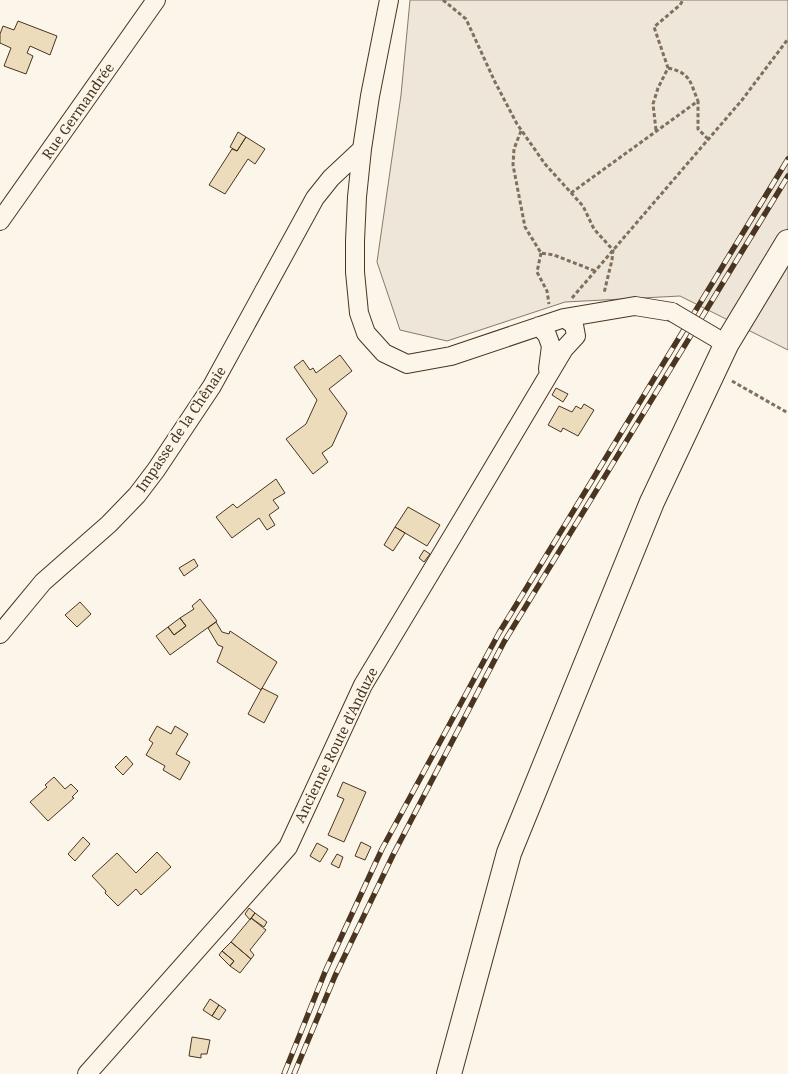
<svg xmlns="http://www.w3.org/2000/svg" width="788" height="1074" viewBox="0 0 788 1074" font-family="'Noto Serif',serif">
	<rect width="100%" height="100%" fill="#fbf6e9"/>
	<path fill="#ede6d9" stroke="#887966" d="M410,0H788V350L680,296L565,302L447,341L400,330L377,262L401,95Z"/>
	<path fill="#ecdcbc" stroke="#4a3520" d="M18,21L57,36L50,55L30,46L27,53L33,56L26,74L4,66L11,48L0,43V34L3,26L14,30Z
		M238,132L246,137L237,151L230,147Z
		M246,137L265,149L255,164L248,159L225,194L209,185L232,149L237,151Z
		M340,355L352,371L329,389L347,413L332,446L322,453L328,462L313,474L286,439L306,424L317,400L294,367L303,360L310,370L313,368L316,373Z
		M556,388L568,394L563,402L552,395Z
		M584,404L594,410L578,436L563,428L561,432L548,425L559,406L572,412L576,406L581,409Z
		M276,479L285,493L273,500L279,508L269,515L275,525L267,530L259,518L232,538L216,517L233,504L237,508Z
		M408,507L440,525L427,546L395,527Z
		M395,527L405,533L393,551L384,545Z
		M424,550L430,554L424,562L419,558Z
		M194,559L198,566L184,576L179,568Z
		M200,599L217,621L170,655L156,636L168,627L174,635L186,626L180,618L194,609L192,606Z
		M80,602L91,614L77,627L65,615Z
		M180,618L186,626L174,635L168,627Z
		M216,622L222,632L229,634L230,631L277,662L261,690L217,662L223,647L218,645L208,628Z
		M262,688L278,696L264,723L248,714Z
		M157,726L171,734L175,726L188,734L176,754L190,762L180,780L163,770L165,766L146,755L153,743L149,740Z
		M126,756L133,764L123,775L115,767Z
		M54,777L65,789L71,784L78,791L72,797L74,798L48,821L30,802L47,787L45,785Z
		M343,782L366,792L344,842L328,835L344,799L337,796Z
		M83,837L90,844L75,861L68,854Z
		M361,842L371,847L365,860L355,856Z
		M317,843L328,849L320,862L310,856Z
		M157,852L171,867L141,895L136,889L118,906L105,893L106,891L92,876L117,853L136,873Z
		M337,854L343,857L339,868L331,864Z
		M249,908L255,913L250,920L245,914Z
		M255,913L267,922L264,927L251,918Z
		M251,918L266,930L250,950L254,955L251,959L231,942Z
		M231,942L251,959L240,973L230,966L234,961L222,951Z
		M222,951L234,961L230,966L219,955Z
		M210,999L219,1005L212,1016L203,1010Z
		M219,1005L226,1010L219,1020L212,1016Z
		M192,1037L210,1040L207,1054H201V1058L189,1056Z"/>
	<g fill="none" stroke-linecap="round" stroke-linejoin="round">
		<defs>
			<path id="street" d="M389,0L370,96L362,149L357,197L355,241V272L359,313L366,333L384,353L407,364L451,356L564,318L635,306L672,312
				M0,221L156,0
				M539,326L547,335L551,346L548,369
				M0,634L43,582L109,524L137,495L156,470L212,386L315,198L331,178L362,149
				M87,1074L288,847L363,685L455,532L564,349L576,336L574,325L564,318"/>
			<path id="secondary" d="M449,1074L509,853L652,502L727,343L788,242"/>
		</defs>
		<use href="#street" stroke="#4a3520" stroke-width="20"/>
		<use href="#secondary" stroke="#4a3520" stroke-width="26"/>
		<path stroke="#7f6f5c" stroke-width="3" stroke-dasharray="4 2.5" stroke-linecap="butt" d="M443,0L466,19L495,82L517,124L545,164L583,206L594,229L613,250L612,260L604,293
			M668,68C691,73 690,82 698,101
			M656,130L653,104L658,88L668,68L654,27L680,5L683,0
			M521,131L514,149L513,165L525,227L541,253L554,255L595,271
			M571,193L698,101V129L708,139
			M541,253L537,272L547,291L549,304
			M572,298L742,100L788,39
			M732,381L788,413"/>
		<use href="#street" stroke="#fbf6e9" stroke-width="18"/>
		<use href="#secondary" stroke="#fbf6e9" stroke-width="24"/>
		<defs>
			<path id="rail" d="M284,1074L325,972L382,849L499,633L788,159
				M294,1074L335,976L393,855L504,642L788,176"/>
		</defs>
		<use href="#rail" stroke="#4a3520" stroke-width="5.5"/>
		<use href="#rail" stroke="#fbf6e9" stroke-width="4" stroke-dasharray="11" stroke-linecap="butt"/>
		<defs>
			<path id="street-bridge" d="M672,312L716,338"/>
		</defs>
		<use href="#street-bridge" stroke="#4a3520" stroke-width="20" stroke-linecap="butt"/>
		<use href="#street-bridge" stroke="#fbf6e9" stroke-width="18"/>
	</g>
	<g text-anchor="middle" stroke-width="4" stroke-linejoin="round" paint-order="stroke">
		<g font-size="14" fill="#4a3520" stroke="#fbf6e9">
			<text transform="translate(78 111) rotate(-55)" y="5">Rue Germandrée</text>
			<text transform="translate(181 429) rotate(-56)" y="5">Impasse de la Chênaie</text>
			<text transform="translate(336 745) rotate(-64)" y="5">Ancienne Route d'Anduze</text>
		</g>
	</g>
</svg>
